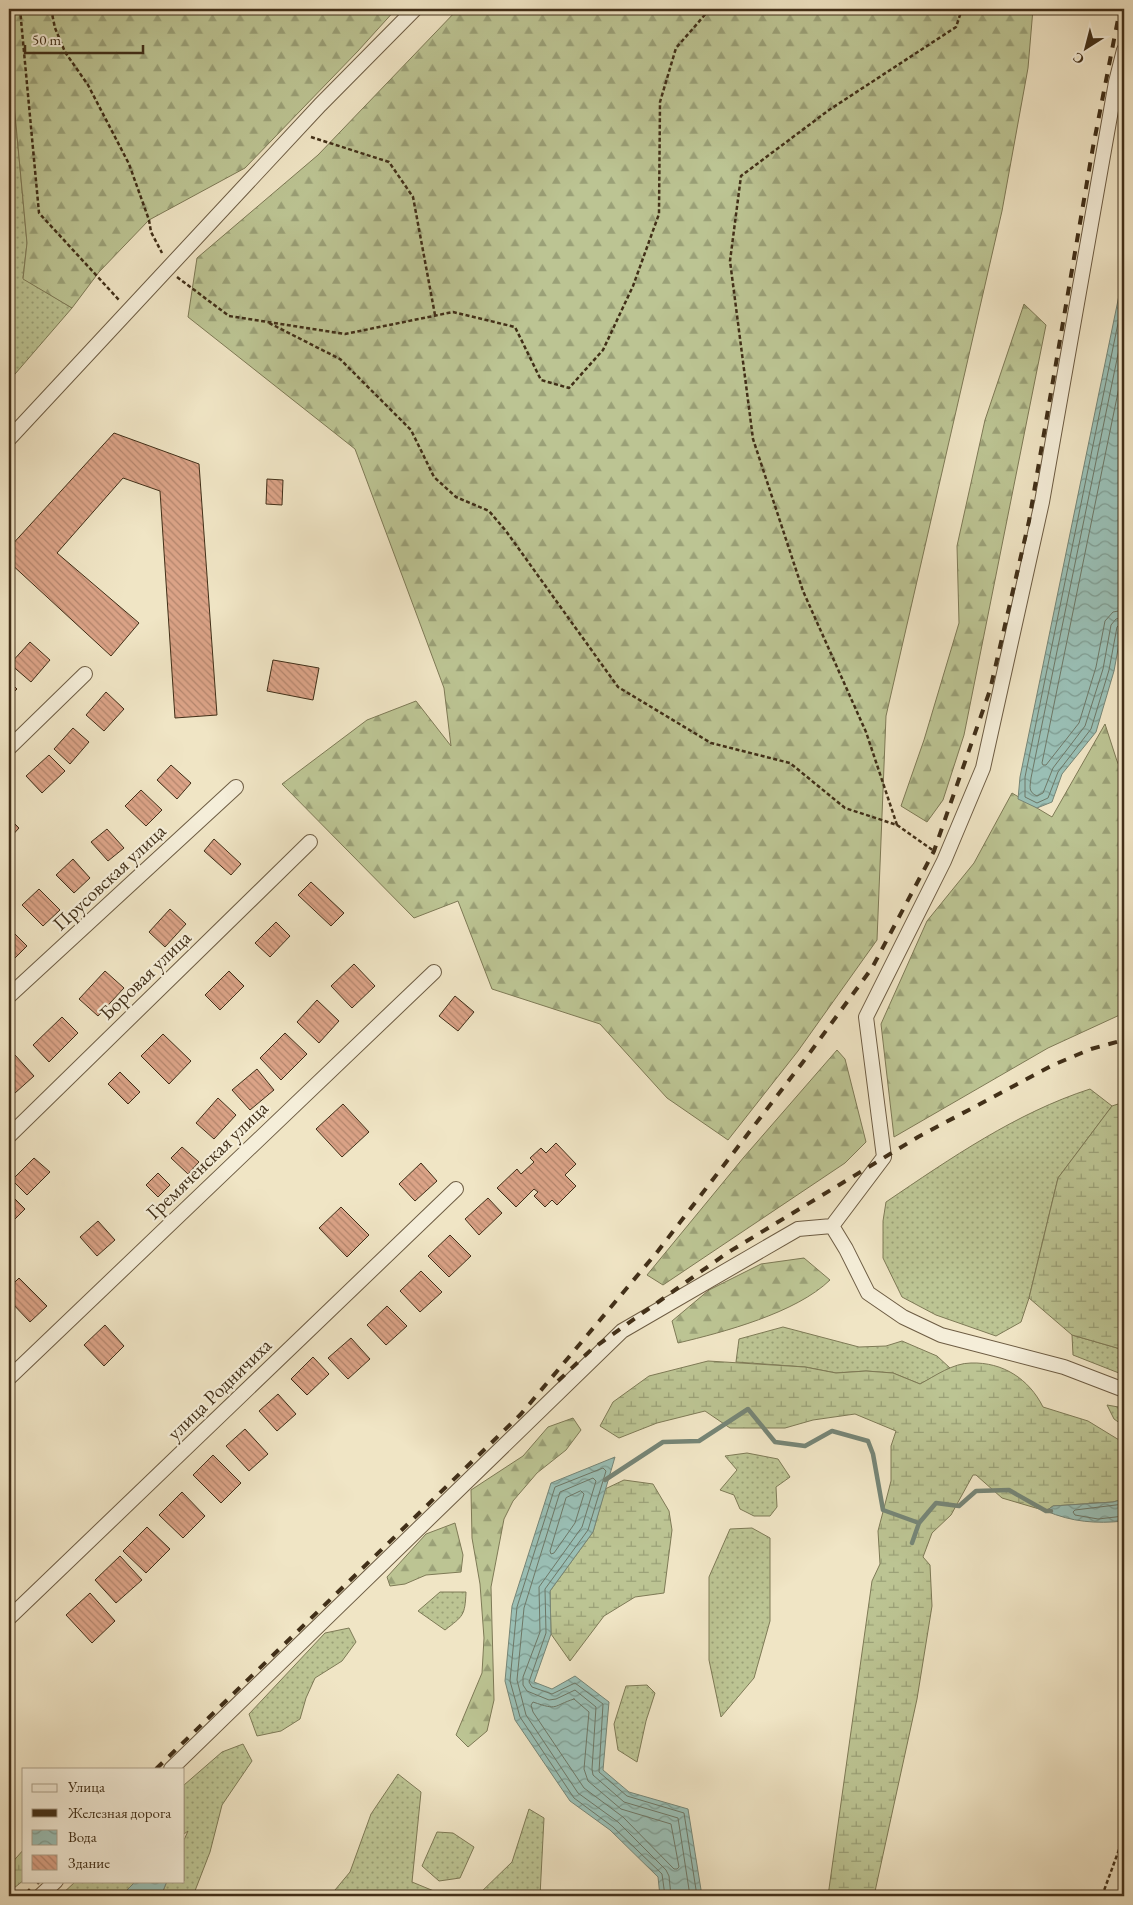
<svg xmlns="http://www.w3.org/2000/svg" width="1133" height="1905" viewBox="0 0 1133 1905" font-family="'EB Garamond',serif">
	<defs>
		<pattern id="grass-dots" width="8" height="8" patternUnits="userSpaceOnUse" patternTransform="scale(1.25)"><rect width="8" height="8" fill="#bcc493"/><path d="M2 2h.1M6 6h.1" fill="none" stroke="#9aa077" stroke-width="1.8" stroke-linecap="round"/></pattern>
		<pattern id="forest-firs" width="22" height="20" patternUnits="userSpaceOnUse" patternTransform="scale(1.25)"><rect width="22" height="20" fill="#bcc493"/><path d="M5 1l3.5 6h-7zM16 11l3.5 6h-7z" fill="#9aa077"/></pattern>
		<pattern id="wetland-marsh" width="20" height="14" patternUnits="userSpaceOnUse" patternTransform="scale(1.25)"><rect width="20" height="14" fill="#bcc493"/><path d="M1 5h8M5 5V1M11 12h8M15 12V8" fill="none" stroke="#9aa077"/></pattern>
		<pattern id="water-waves" width="16" height="10" patternUnits="userSpaceOnUse" patternTransform="scale(1.25)"><rect width="16" height="10" fill="#9abfb5"/><path d="M0 5q4-4 8 0t8 0" fill="none" stroke="#7f9c92"/></pattern>
		<pattern id="building-back-hatch" width="6" height="6" patternUnits="userSpaceOnUse" patternTransform="scale(1.25)"><rect width="6" height="6" fill="#dba387"/><path d="M-1 5l2 2M0 0l6 6M5-1l2 2" fill="none" stroke="#b3856d"/></pattern>
	</defs>
	<rect width="100%" height="100%" fill="#f0e5c5"/>
	<filter id="stains"><feTurbulence type="fractalNoise" baseFrequency=".004" numOctaves="4"/><feColorMatrix values="0 0 0 0 .2 0 0 0 0 .09 0 0 0 0 .02 0 0 0 .5 -.17"/></filter>
	<radialGradient id="worn" r=".72"><stop offset=".6" stop-color="#630" stop-opacity="0"/><stop offset="1" stop-color="#630" stop-opacity=".3"/></radialGradient>
	<path fill="url(#grass-dots)" stroke="#7e7a56" d="M9,50L27,243L23,278L72,308L9,381Z
		M1090,1089L1112,1106L1058,1178L1029,1298L1021,1322L996,1336L936,1315L902,1297L883,1258V1221L886,1202C951,1158 1016,1113 1090,1089Z
		M783,1327L859,1347L886,1346L902,1341L937,1356L950,1368L920,1384L893,1373L866,1371L836,1373L805,1367L736,1362L739,1339Z
		M1072,1335L1124,1350V1375L1073,1355Z
		M1107,1405L1124,1408V1426L1114,1419Z
		M747,1453L778,1459L790,1477L776,1487L777,1507L770,1516H754L740,1509L734,1495L720,1490L737,1470L725,1456Z
		M752,1528L770,1538V1621L754,1678L721,1717L709,1660V1577L730,1529Z
		M440,1592H466C465,1616 463,1616 445,1630L418,1611Z
		M349,1628L356,1642L342,1661L315,1678L306,1698L300,1719L281,1731L257,1736L249,1714L325,1633Z
		M647,1685L655,1693L646,1721L637,1762L618,1750L614,1724L626,1686Z
		M243,1744L252,1761L222,1805L210,1852L193,1896H161L167,1881H184V1840L188,1831L184,1834V1785L222,1752Z
		M398,1774L421,1792L412,1882L446,1896H330L350,1872L371,1814Z
		M529,1809L544,1818L540,1896H477L512,1862Z
		M437,1832L453,1833L474,1847L460,1878L439,1881L422,1866Z
		M76,1881H136L121,1896H60Z"/>
	<path fill="url(#forest-firs)" stroke="#7e7a56" d="M9,9H396L358,51L245,168L149,220L99,272L72,308L23,279L27,243L9,50Z
		M458,9H1033L1028,68L1002,211L886,716L877,940L798,1051L728,1140L667,1098L600,1024L492,989L458,901L414,918L282,784L367,720L416,701L451,746L444,688L355,449L188,317L197,258L318,155Z
		M1024,304L1046,325L964,735L943,800L927,822L901,806L924,740L959,623L957,546L985,420Z
		M1105,724L1117,761L1124,777V1013L1048,1048L894,1137L881,1024L927,921L974,863L1012,793L1052,817Z
		M837,1050L845,1059L866,1142L845,1163L663,1285L647,1275L744,1157Z
		M804,1258L830,1280C796,1313 724,1332 678,1343L672,1321L709,1290L761,1264Z
		M573,1418L581,1430L566,1450L537,1473L513,1501L504,1519L491,1587L494,1700L487,1731L468,1747L456,1735L482,1673L484,1638L480,1584L472,1538L471,1490L523,1456L548,1427Z
		M455,1523L463,1555L461,1572L426,1575L405,1584L390,1586L387,1577L426,1534Z"/>
	<path fill="url(#wetland-marsh)" stroke="#7e7a56" d="M1124,1102V1350L1072,1335L1029,1298L1058,1178L1112,1106Z
		M708,1361L805,1367L836,1373L866,1371L893,1373L920,1384C935,1376 953,1363 971,1363C1003,1362 1029,1379 1043,1407L1088,1421L1124,1443V1499L1113,1502L1053,1506L1046,1511L1002,1498L976,1475H973L951,1515L932,1533L923,1557L930,1565L932,1606L917,1699L874,1896H828L872,1581L880,1564L878,1531L891,1481V1446L896,1431L855,1414L813,1420L785,1428H730L705,1411L657,1423L619,1438L600,1426L613,1402L649,1376Z
		M624,1480L653,1484L669,1511L672,1530L664,1593L635,1597L604,1616L570,1661L551,1634L550,1591L593,1532L605,1489Z
		M24,1849V1880L9,1892V1866Z"/>
	<path fill="url(#water-waves)" stroke="#768576" d="M1124,271V616L1114,671L1096,732L1062,774L1052,802L1037,808L1018,799L1020,777Z
		M615,1457L593,1532L550,1591L551,1634L534,1682L552,1689L575,1676L609,1702L603,1770L629,1792L688,1809L702,1896H660L658,1877L610,1830L570,1801L515,1720L505,1681L512,1606L551,1483Z
		M1124,1499V1521C1096,1524 1072,1522 1046,1511L1053,1506L1113,1502Z
		M136,1881H167L161,1896H121Z"/>
	<g fill="none" stroke-linecap="round" stroke-linejoin="round">
		<path stroke="#6e7766" stroke-width="1" d="M1124,294L1025,777V797L1037,803L1048,798L1058,772L1091,729L1109,670L1117,627L1120,624L1124,623
			M1124,325L1031,778C1030,787 1028,792 1037,796L1043,793L1053,768L1085,726L1103,669L1111,625L1116,619L1124,617
			M1124,363L1042,763L1043,765H1046L1079,723L1096,667L1105,621L1113,612L1124,610
			M581,1491L584,1494L575,1523L554,1553L551,1554L550,1551L566,1498Z
			M1124,1504L1075,1510L1073,1512L1075,1515L1098,1519L1124,1516
			M574,1699L589,1712L584,1769L588,1781L621,1809L671,1824L679,1867L677,1869H674L623,1817L584,1788L533,1712L531,1705L533,1702C559,1711 552,1706 574,1699Z
			M665,1896L662,1874L613,1827L574,1798L520,1717L510,1681L517,1607L555,1487L603,1468L606,1471L588,1530L545,1589L546,1633L529,1682L532,1687L552,1694L575,1683L603,1704L599,1772L627,1796L684,1813L697,1896
			M671,1896L669,1876L666,1870L618,1822L578,1793L526,1715L517,1680L524,1608L560,1492L593,1478L596,1481L582,1527L539,1587L540,1632L523,1677V1685L527,1691L549,1700L556,1699L575,1690L596,1707L592,1769L593,1775L624,1802L678,1818L690,1896"/>
		<path stroke="#768576" stroke-width="4.5" d="M605,1480L663,1442L699,1441L748,1409L775,1442L805,1446L832,1431L868,1441L873,1454L883,1510L919,1523L936,1503L959,1506L976,1491L1009,1490L1046,1511H1051
			M912,1543L919,1523"/>
	</g>
	<path fill="url(#building-back-hatch)" stroke="#412f18" d="M114,433L199,464L217,715L175,718L160,491L123,478L57,553L139,623L111,656L9,562V548Z
		M267,479L283,480L282,505L266,504Z
		M30,642L50,660L31,682L10,664Z
		M273,660L319,668L313,700L267,691Z
		M9,681L17,689L9,697Z
		M106,692L124,709L104,731L86,715Z
		M73,728L89,742L70,764L54,749Z
		M49,755L65,771L42,793L26,776Z
		M171,765L191,783L177,799L157,780Z
		M141,790L162,810L146,826L125,806Z
		M9,818L19,828L9,839Z
		M107,829L124,848L108,861L91,842Z
		M214,839L241,864L231,875L204,851Z
		M73,859L90,878L74,893L56,875Z
		M311,882L344,913L331,926L298,895Z
		M39,889L60,910L43,926L22,905Z
		M170,909L186,924L165,947L149,932Z
		M276,922L290,936L270,957L255,943Z
		M9,928L27,946L13,960L9,956Z
		M354,964L375,986L352,1008L331,986Z
		M105,971L124,988L98,1016L79,999Z
		M229,971L244,986L220,1010L205,995Z
		M455,996L474,1012L458,1031L439,1016Z
		M317,1000L339,1021L319,1043L297,1022Z
		M62,1017L78,1033L49,1062L33,1045Z
		M285,1033L307,1054L281,1080L260,1058Z
		M163,1034L191,1061L169,1084L141,1056Z
		M15,1055L34,1076L15,1093L9,1087V1060Z
		M257,1069L274,1090L250,1110L232,1090Z
		M120,1072L140,1092L128,1104L108,1084Z
		M218,1098L236,1115L214,1139L196,1123Z
		M343,1104L369,1132L342,1157L316,1129Z
		M556,1143L576,1164L565,1175L576,1186L557,1205L552,1200L545,1207L534,1196L538,1192L534,1189L516,1207L497,1188L517,1169L521,1174L534,1162L530,1158L541,1148L546,1153Z
		M182,1147L199,1162L188,1174L171,1158Z
		M34,1158L50,1172L27,1195L12,1180Z
		M421,1163L437,1181L415,1201L399,1184Z
		M158,1173L170,1185L158,1197L146,1185Z
		M9,1193L25,1209L9,1225Z
		M488,1198L502,1213L479,1235L465,1219Z
		M341,1207L369,1235L347,1257L319,1228Z
		M98,1221L115,1240L97,1256L80,1237Z
		M450,1235L471,1256L449,1277L428,1256Z
		M421,1271L442,1292L420,1312L400,1291Z
		M19,1278L47,1306L30,1322L9,1300V1288Z
		M387,1306L407,1326L386,1345L367,1325Z
		M105,1325L124,1346L104,1366L84,1345Z
		M351,1338L370,1359L348,1379L328,1358Z
		M313,1357L329,1374L307,1395L291,1379Z
		M278,1394L296,1414L277,1431L259,1411Z
		M245,1429L268,1454L249,1471L226,1446Z
		M213,1455L241,1483L221,1503L193,1475Z
		M182,1492L205,1516L183,1538L159,1515Z
		M147,1527L170,1549L146,1573L123,1551Z
		M120,1556L142,1580L116,1603L95,1580Z
		M90,1593L115,1621L92,1643L66,1615Z"/>
	<g fill="none" stroke-linecap="round" stroke-linejoin="round">
		<defs>
			<path id="street" d="M9,439L320,105L415,9
				M9,748L85,674
				M9,996L236,787
				M9,1136L310,842
				M832,1226L846,1249L868,1293L903,1317L941,1335L1064,1367L1124,1390
				M9,1378L434,972
				M9,1618L456,1189
				M171,1769L622,1331L798,1229L832,1226L884,1157L866,1017L944,861L983,768L1042,502L1116,82L1124,50
				M40,1896L56,1881"/>
		</defs>
		<use href="#street" stroke="#6d5c43" stroke-width="16"/>
		<path stroke="#412f18" stroke-width="2.5" stroke-dasharray="4 2.5" stroke-linecap="butt" d="M20,9L39,213L119,300
			M51,9L55,28L65,52L88,85L129,164L149,220L151,232L162,253
			M311,137L389,162L413,197L435,315
			M177,277L229,316L345,334L453,312L515,327L541,380L569,388L603,350L633,286L659,214L660,102L676,48L710,9
			M269,323L340,359L411,430L434,477L456,497L489,511L506,531L618,687L711,743L790,763L845,808L897,825L934,851
			M897,825L866,732L803,591L753,439L730,261L741,176L829,110L956,27L962,9
			M1102,1896L1124,1836"/>
		<use href="#street" stroke="#f5eed9" stroke-width="14"/>
		<path stroke="#412f18" stroke-width="4" stroke-dasharray="9 9" stroke-linecap="butt" d="M558,1381L592,1349L727,1253L918,1137L1053,1065L1091,1049L1124,1040
			M156,1769L521,1414L658,1251L803,1062L872,968L934,851L990,690L1029,521L1093,147L1120,9
			M24,1896L39,1881"/>
	</g>
	<g text-anchor="middle" stroke-width="4.5" stroke-linejoin="round" paint-order="stroke">
		<g font-size="20" fill="#412f18" stroke="#f5eed9">
			<text transform="translate(109 877) rotate(-43)" y="7">Прусовская улица</text>
			<text transform="translate(145 975) rotate(-44)" y="7">Боровая улица</text>
			<text transform="translate(207 1160) rotate(-44)" y="7">Гремяченская улица</text>
			<text transform="translate(219 1389) rotate(-44)" y="7">улица Родничиха</text>
		</g>
	</g>
	<rect width="1133" height="1905" fill="none" stroke="#f0e5c5" stroke-width="30"/>
	<rect x="10" y="10" width="1113" height="1885" fill="none" stroke="#412f18" stroke-width="2.5"/>
	<rect x="15" y="15" width="1103" height="1875" fill="none" stroke="#412f18"/>
	<rect x="22" y="1768" width="162" height="115" fill="#f5eed9" stroke="#ada28c"/>
	<rect x="32" y="1784" width="25" height="8" fill="#f5eed9" stroke="#ada28c"/>
	<text x="68" y="1792" font-size="15" fill="#412f18">Улица</text>
	<rect x="32" y="1809" width="25" height="8" fill="#412f18" stroke="#ada28c"/>
	<text x="68" y="1818" font-size="15" fill="#412f18">Железная дорога</text>
	<rect x="32" y="1830" width="25" height="15" fill="url(#water-waves)" stroke="#ada28c"/>
	<text x="68" y="1842" font-size="15" fill="#412f18">Вода</text>
	<rect x="32" y="1855" width="25" height="15" fill="url(#building-back-hatch)" stroke="#ada28c"/>
	<text x="68" y="1868" font-size="15" fill="#412f18">Здание</text>
	<g transform="translate(1086 48) rotate(216)" stroke="#f5eed9" stroke-width="4" paint-order="stroke">
	<path d="M0-4L9 19L0 12L-9 19Z" fill="#412f18"/>
	<text y="-8" font-size="14" font-weight="bold" text-anchor="middle" fill="#412f18">С</text>
	</g>
	<path d="M25 45v8h118v-8" fill="none" stroke="#412f18" stroke-width="2.5"/>
	<text x="32" y="45" font-size="15" fill="#412f18" stroke="#f5eed9" stroke-width="4" paint-order="stroke">50 m</text>
	<rect width="100%" height="100%" filter="url(#stains)"/>
	<rect width="100%" height="100%" fill="url(#worn)"/>
</svg>
